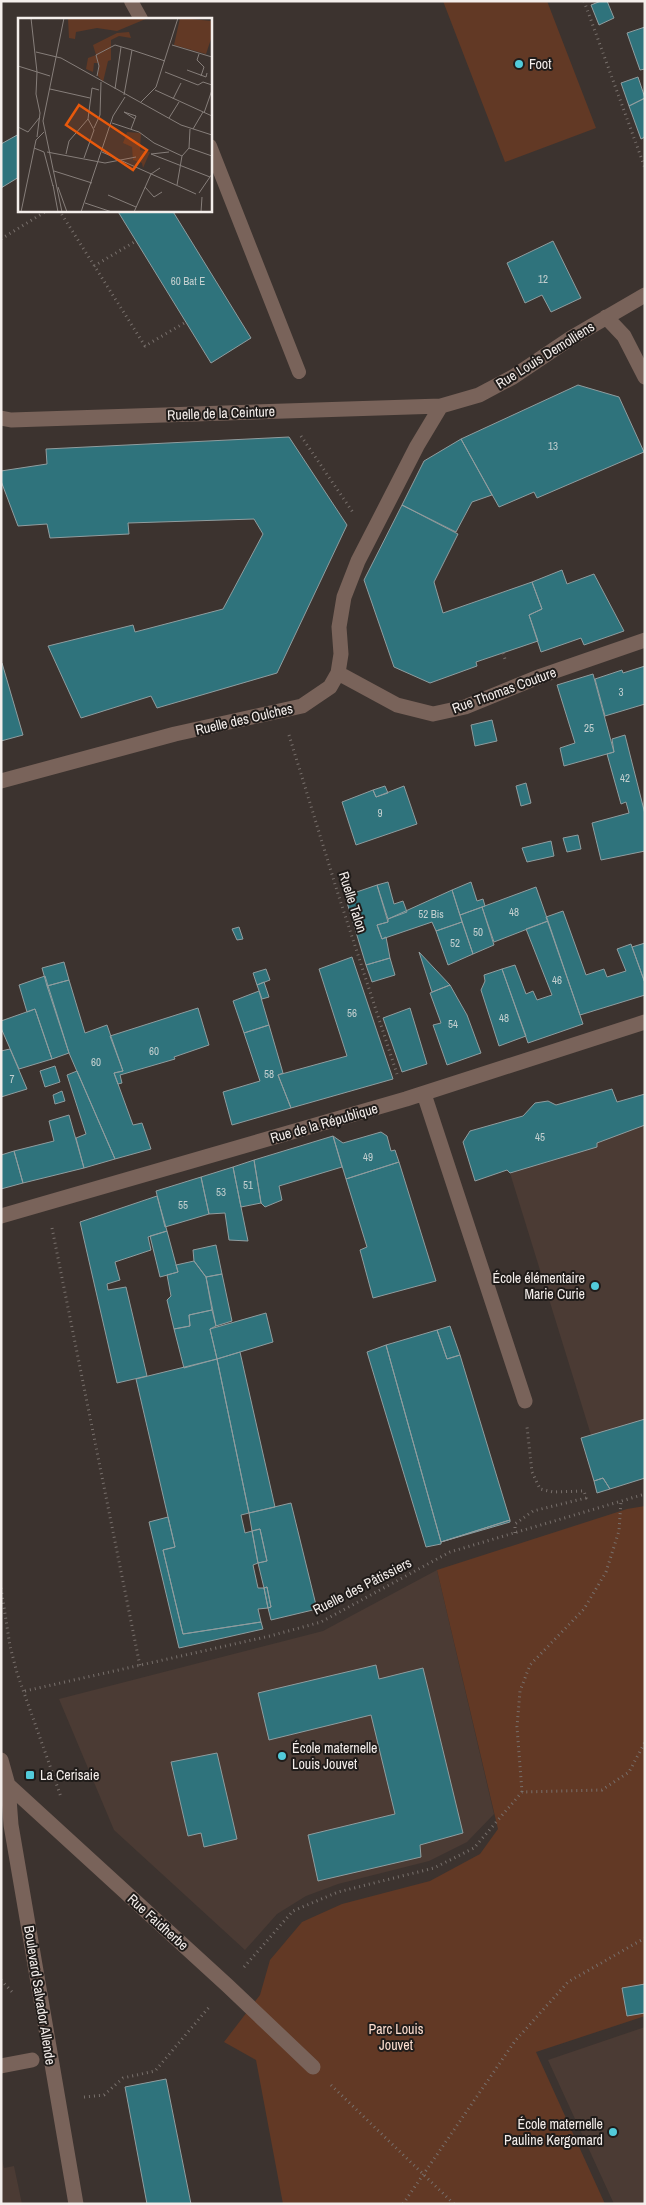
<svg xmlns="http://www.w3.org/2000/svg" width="646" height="2205" viewBox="0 0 646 2205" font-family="'Archivo Narrow',sans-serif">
	<rect width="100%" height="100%" fill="#3c332f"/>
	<path fill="#4b3b34" d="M612,1089L617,1102L645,1094V1478L597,1493L581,1438L591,1435L510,1173L507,1170L475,1181L463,1142L470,1131L523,1116L535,1103L548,1101L556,1105Z
		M437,1570L494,1814L467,1842L429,1861L338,1884L306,1896L277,1914L245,1950L114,1830L59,1699L323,1631Z
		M645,2027V2204H614L548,2060Z
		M1,2155L4,2168L14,2166L22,2204H1Z"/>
	<path fill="#623925" d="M443,1H547L596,128L505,162Z
		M645,1506V2016L536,2052L605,2204H283L256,2060L224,2042L260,1995L270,1960L302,1922L342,1904L430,1881L480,1854L498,1829L437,1570L627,1509Z"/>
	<path fill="#2f737c" stroke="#909d9f" d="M601,1H607L614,18L599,25L591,5Z
		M645,27V69L640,70L627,33Z
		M638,77L645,98L629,106L621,83Z
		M645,98V137L641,139L629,106Z
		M19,134V177L1,188V144Z
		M117,210H172L251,338L211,363Z
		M553,241L581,298L551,312L542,295L525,303L507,263Z
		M578,385L619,397L644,452L537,498L534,492L499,507L461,439Z
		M289,437L347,525L277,673L157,708L151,696L81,718L48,646L133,625L135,632L223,609L263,534L254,519L128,523L129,534L50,538L47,524L18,526L1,481V471L47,464L46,449Z
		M461,439L492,495L472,502L456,532L402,505L424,461Z
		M402,505L458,534L434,582L443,613L532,582L542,609L529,615L538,641L476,662L477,666L430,683L394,667L364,580Z
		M562,570L567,584L594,574L624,631L584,645L581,638L541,652L529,615L542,609L532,582Z
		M2,663L23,735L1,741V664Z
		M645,666V704L605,716L595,679L622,670L623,673Z
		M593,674L614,752L564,766L560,748L575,743L557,685Z
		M492,720L497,741L475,746L471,725Z
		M625,735L645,814V851L601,860L592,823L629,813L626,802L621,804L607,754L614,752L612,739Z
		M526,783L531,803L521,806L516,786Z
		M385,786L388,793L376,797L373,790Z
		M404,786L417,824L356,845L342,802L373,790L376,797Z
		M578,835L581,849L567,852L563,838Z
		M551,841L554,856L527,862L522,848Z
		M388,882L394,904L403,901L407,912L388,919L377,885Z
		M471,882L477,901L483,899L485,906L460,915L452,890Z
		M377,885L388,922L377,925L382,939L386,937L390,958L366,965L345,896Z
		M536,887L548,921L494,942L482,907Z
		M452,890L462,922L436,931L432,922L382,939L377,925L388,922V919Z
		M482,907L494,945L473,954L460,915Z
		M563,911L586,975L604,969L607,977L626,971L617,949L631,944L645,983V995L580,1015L546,917Z
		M548,921L583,1024L528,1043L502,969L515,965L526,994L533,991L537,1000L552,995L526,929Z
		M462,922L473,954L448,965L436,931Z
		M239,927L243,939L237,940L232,929Z
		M645,943V983L632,947Z
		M419,952L450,985L432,992Z
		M352,957L393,1079L291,1108L278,1075L347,1056L319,969Z
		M390,958L395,975L372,982L366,965Z
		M64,962L69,980L47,986L42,968Z
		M266,969L270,980L257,985L253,973Z
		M502,969L526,1036L499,1046L481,990L485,981L484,975Z
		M45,976L69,1053L52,1059L35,1009L27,1012L19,985Z
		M69,980L85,1033L107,1025L123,1071L114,1073L118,1084L133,1125L142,1123L151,1149L115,1159L69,1053L47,986Z
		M264,982L269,997L262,999L257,985Z
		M450,985L467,1015L481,1053L447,1065L433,1025L441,1023L430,993Z
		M259,991L269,1025L244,1033L233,1001Z
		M198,1008L209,1045L174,1057L175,1059L120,1075L122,1083L118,1084L114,1073L123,1071L110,1036Z
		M410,1008L427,1064L402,1072L383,1018Z
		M35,1009L52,1059L19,1069L1,1028V1021Z
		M269,1025L283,1073L278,1075L291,1108L232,1125L223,1092L260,1081L244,1033Z
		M10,1049L27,1089L1,1097V1051Z
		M55,1066L60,1082L45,1087L40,1071Z
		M77,1071L115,1159L84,1168L76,1138L86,1134L67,1075Z
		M612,1089L617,1102L645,1094V1125L597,1143V1147L510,1173L507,1170L475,1181L463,1142L470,1131L523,1116L535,1103L548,1101L556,1105Z
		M62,1091L65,1101L55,1104L53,1095Z
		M69,1115L84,1168L23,1183L14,1151L54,1141L49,1121Z
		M381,1132L387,1136L391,1151L395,1150L399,1162L346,1179L333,1136L343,1143Z
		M333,1136L342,1167L279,1186L282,1200L265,1207L261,1203L254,1160Z
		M14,1151L23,1183L1,1189V1155Z
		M254,1160L261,1203L241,1207L233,1167Z
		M399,1162L436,1281L373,1298L360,1250L367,1247L346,1179Z
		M233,1167L241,1207L248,1241L229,1240L225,1213L209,1214L201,1177Z
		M201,1177L209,1214L165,1227L156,1191Z
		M157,1196L167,1231L148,1237L151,1250L115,1262L120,1280L107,1284L108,1290L126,1287L147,1376L117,1383L80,1222Z
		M167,1231L178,1272L160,1277L150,1236Z
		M216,1245L222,1274L206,1277L194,1261L193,1250Z
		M194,1261L206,1277L212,1310L189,1315L190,1326L174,1329L167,1300L171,1296L167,1275L178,1272L176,1265Z
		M222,1274L232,1321L216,1326L206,1277Z
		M212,1310L216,1326L210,1329L217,1359L184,1368L174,1329L190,1326L189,1315Z
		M266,1313L273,1342L217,1359L210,1329Z
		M450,1326L460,1355L447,1359L437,1330Z
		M437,1330L447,1359L460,1355L510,1520L441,1542L386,1345Z
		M386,1345L441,1542V1544L426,1547L367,1352Z
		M240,1352L275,1507L249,1513L217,1359Z
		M217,1359L249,1513L241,1515L245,1533L252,1531L258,1563L253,1565L258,1588H264L268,1608L258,1609L261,1622L183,1634L163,1550L175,1547L136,1379Z
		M645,1419V1478L610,1489L603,1478L594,1481L581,1438Z
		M603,1478L610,1489L597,1493L594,1481Z
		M291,1503L317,1609L271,1620L268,1608L271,1607L267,1587L264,1588L258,1563L267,1561L260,1529L252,1531L249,1513Z
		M168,1517L175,1547L163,1550L183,1634L261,1622L263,1629L179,1648L149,1522Z
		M510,1520V1522L441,1542Z
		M260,1529L267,1561L258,1563L252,1531Z
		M267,1587L271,1607L268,1608L264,1588Z
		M376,1665L379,1679L423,1668L463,1833L420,1845L421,1857L318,1881L308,1835L395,1814L371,1715L269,1740L258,1693Z
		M217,1753L237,1839L204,1847L201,1833L188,1836L171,1762Z
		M645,1984V2013L627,2016L622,1988Z
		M166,2079L191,2204H147L125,2087Z"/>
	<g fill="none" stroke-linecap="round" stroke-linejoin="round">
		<path stroke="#78706c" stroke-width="3" stroke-dasharray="1 4" stroke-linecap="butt" d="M584,1L645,168
			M59,210L145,346L186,322
			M1,239L48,210
			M94,266L136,241
			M301,436L354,514
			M503,653L506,662
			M289,735L339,897L397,1074
			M52,1228L140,1666
			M515,1533V1524L533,1511L586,1498L584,1491L553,1492L540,1489L532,1472L527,1427
			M1,1588L10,1646L17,1673L61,1797
			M25,1691L270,1636L321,1622L450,1552L645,1494
			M522,1792L517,1727L520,1691L530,1665L584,1609L606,1572L619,1531L621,1501
			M244,1967L293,1911L338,1892L434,1868L474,1848L522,1792L602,1790L629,1772L645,1742
			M1,1980L13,1993
			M331,2085L454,2204
			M84,2097L104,2095L123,2078L155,2071L210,2006
			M403,2204L515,2041L568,1982L645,1938"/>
		<path stroke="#79635a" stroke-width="14" d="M131,1L141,19
			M210,146L299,372"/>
		<path stroke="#79635a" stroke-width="15" d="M606,317L624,336L645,377
			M1,418L11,420L441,406L479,395L513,377L571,338L645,295
			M338,673L397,705L433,714L465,707L541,676L645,640
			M1,781L175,734L302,706L330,687L338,673L341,654L339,627L344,597L358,561L417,446L441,406
			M424,1094L525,1401
			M1,1216L406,1099L645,1022
			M1,1760L8,1785L11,1825L76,2204
			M6,1783L228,1986L313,2067
			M1,2066L32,2060"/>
	</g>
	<g fill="#52cbda" stroke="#201c1a" stroke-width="2">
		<circle cx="519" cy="64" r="5"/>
		<circle cx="595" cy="1286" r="5"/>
		<circle cx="282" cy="1756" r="5"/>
		<rect x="25" y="1770" width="10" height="10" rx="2.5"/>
		<circle cx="613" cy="2132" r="5"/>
	</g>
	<g text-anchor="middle" stroke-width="4" stroke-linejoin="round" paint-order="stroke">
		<g font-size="11" fill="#c3cfcf">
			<text x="543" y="283">12</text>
			<text x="188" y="285">60 Bat E</text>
			<text x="553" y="450">13</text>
			<text x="621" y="696">3</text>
			<text x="589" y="732">25</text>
			<text x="625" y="782">42</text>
			<text x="380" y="817">9</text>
			<text x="514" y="916">48</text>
			<text x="431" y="918">52 Bis</text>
			<text x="478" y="936">50</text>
			<text x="455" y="947">52</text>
			<text x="557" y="984">46</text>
			<text x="352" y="1017">56</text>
			<text x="504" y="1022">48</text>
			<text x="453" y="1028">54</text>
			<text x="154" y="1055">60</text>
			<text x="96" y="1066">60</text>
			<text x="269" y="1078">58</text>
			<text x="12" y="1083">7</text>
			<text x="540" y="1141">45</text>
			<text x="368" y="1161">49</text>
			<text x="248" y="1189">51</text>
			<text x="221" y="1196">53</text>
			<text x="183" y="1209">55</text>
		</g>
		<g font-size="14" fill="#f4eeeb" stroke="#201c1a" text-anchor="start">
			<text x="529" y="69">Foot</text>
			<text x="585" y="1283" text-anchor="end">École élémentaire<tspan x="585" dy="16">Marie Curie</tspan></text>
			<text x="292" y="1753">École maternelle<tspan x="292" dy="16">Louis Jouvet</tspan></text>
			<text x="40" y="1780">La Cerisaie</text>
			<text x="603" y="2129" text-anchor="end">École maternelle<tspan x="603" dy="16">Pauline Kergomard</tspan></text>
		</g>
		<g font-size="14" fill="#f4eeeb" stroke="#201c1a">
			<text transform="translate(545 355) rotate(-32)" y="5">Rue Louis Demolliens</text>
			<text transform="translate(221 413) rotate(-2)" y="5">Ruelle de la Ceinture</text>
			<text transform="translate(504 690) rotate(-20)" y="5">Rue Thomas Couture</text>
			<text transform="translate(244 719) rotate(-13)" y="5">Ruelle des Oulches</text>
			<text transform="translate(353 902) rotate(72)" y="5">Ruelle Talon</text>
			<text transform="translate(324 1123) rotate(-16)" y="5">Rue de la République</text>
			<text transform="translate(362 1586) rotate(-27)" y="5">Ruelle des Pâtissiers</text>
			<text transform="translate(158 1922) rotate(42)" y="5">Rue Faidherbe</text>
			<text transform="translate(40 1995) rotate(81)" y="5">Boulevard Salvador Allende</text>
		</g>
		<g font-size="14" fill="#fcddcf" stroke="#201c1a">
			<text x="396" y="2034">Parc Louis<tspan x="396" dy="16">Jouvet</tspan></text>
		</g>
	</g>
	<g transform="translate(18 18)">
		<rect width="194" height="194" fill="#3c332f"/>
		<path d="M50,0H130L99,13L79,10L58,14L57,21L51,20ZM162,0L194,3V18L188,36L156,27ZM111,14L113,20L101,18L93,22V42L90,43L85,64L80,58L81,45H76L75,54L68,51L70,40L78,37L75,27L99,15ZM109,114L123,115L122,132L132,134L125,150L124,145L115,142L114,129L105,125Z" fill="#623925"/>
		<path fill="none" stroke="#867e7a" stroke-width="1" d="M13,0L19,54L18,76L22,95L19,119M154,27L194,39M18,34L43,40L163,107L194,117M181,36L179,42L186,49L183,58M0,48L32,58M169,52L188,59L189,55M147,54L180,67L185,64L194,67M79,58L81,48L78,37L97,27L114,32M32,71L72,80M97,71L103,29M137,72L194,98M106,77L114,32L147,43M155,81L163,65M123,84L138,69L160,0M186,95L194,72M151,100L161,84M94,105L121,114L136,125L164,138M0,109L10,114L22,99M76,110L82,97L83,64M113,111L118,98L106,94L117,101M175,111L185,94M16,130L26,134L35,168M171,130L194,138M29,134L87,145L118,139M84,134L178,176M48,136L51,123L70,101L74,70L81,72M133,136L192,159M133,136L151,134M66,140L76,112L70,101M36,153L74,165M35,167L40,194M159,167L164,138L171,130L172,111M40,169L49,194M127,169L136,179L144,174M181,175L194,156M90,177L118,189M67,185L94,194M3,194L18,122L26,114M44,194L25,103L46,0M63,194L95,98L107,79M116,194L133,156L142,150M183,194L184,179"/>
		<path fill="#e8590c" fill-opacity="0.15" stroke="#e8590c" stroke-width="2.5" d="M61,87L129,132L115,152L48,107Z"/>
		<rect width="194" height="194" fill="none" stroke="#f4eeeb" stroke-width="2.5"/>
	</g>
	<rect width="646" height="2205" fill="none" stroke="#f4eeeb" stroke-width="5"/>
</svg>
